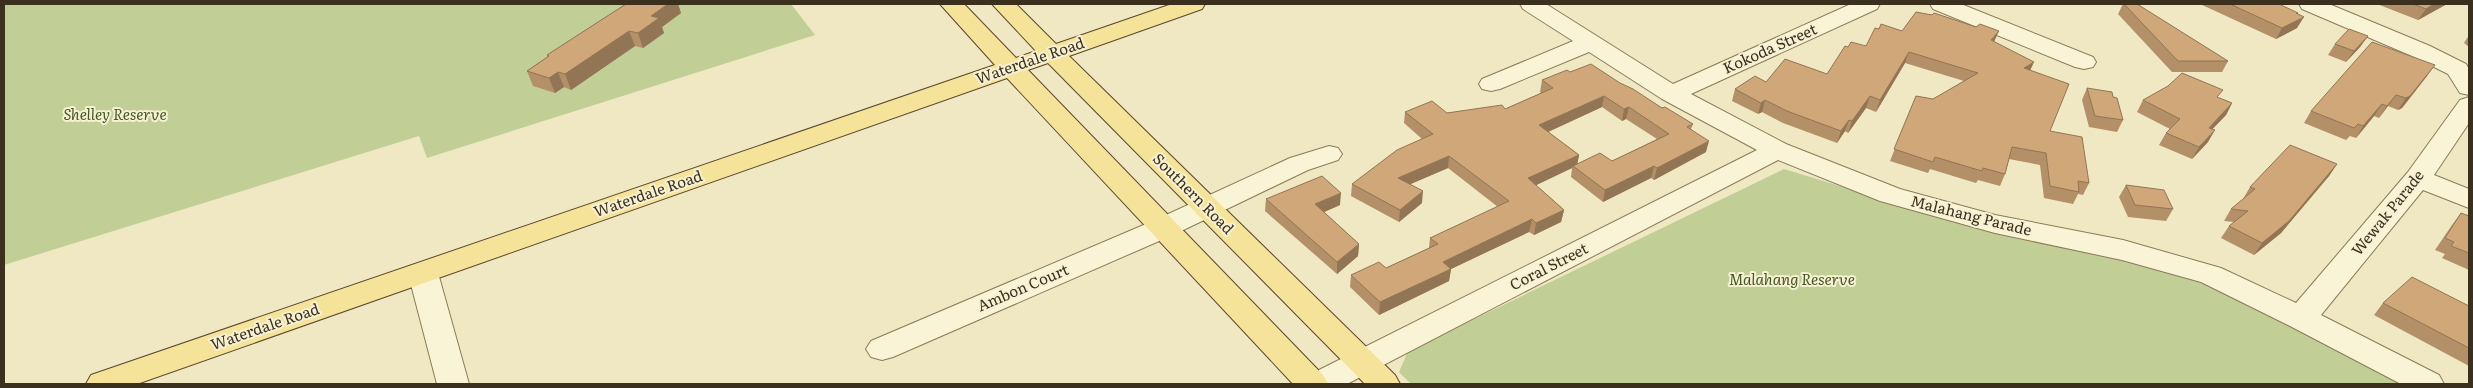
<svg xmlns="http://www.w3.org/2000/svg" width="2473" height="388" viewBox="0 0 2473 388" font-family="Literata,serif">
	<rect width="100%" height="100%" fill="#f0e8c3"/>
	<path fill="#c1cf97" d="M4,4H791L815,35L427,158L419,136L4,265Z
		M1784,169L2002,235L2115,256L2198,282L2254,304L2408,384H1411L1399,372L1408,351Z"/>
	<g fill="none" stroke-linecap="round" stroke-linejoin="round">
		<defs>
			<path id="minor" d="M1520,4H1546L1673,84L1851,4H1880L1877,9L1691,94L1786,144L1900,189L1995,215L2123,240L2221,268L2296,303L2408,172L2460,100L2469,97V123L2434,175L2469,189V208L2423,190L2321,315L2439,375L2444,384H2401L2290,326L2201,282L2122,260L1995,233L1880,201L1778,160L1347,384H1304L1309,375L1757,150L1662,99L1589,52L1500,89L1491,91L1482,89L1479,84L1482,79L1573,41L1523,9Z
				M1930,4H1961L2093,57L2096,62L2093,67L2084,69L2075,67L1933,9Z
				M2299,4H2329L2430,46L2466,64L2469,69V95L2460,93L2448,74L2412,56L2302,9Z
				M1329,146L1338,148L1342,154L1338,160L1308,170L1173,235L893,357L882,360L871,357L866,349L871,341L1153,221L1290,158Z
				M423,263L433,266L438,273L469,384H437L408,273L413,266Z"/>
			<path id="major" d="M940,4H964L1016,58L1036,51L992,4H1016L1056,44L1172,4H1205L1202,9L1069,56L1395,375L1400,384H1365L1048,63L1028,70L1323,375L1328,384H1293L1007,78L137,384H86L91,375L995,65Z"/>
		</defs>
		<use href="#minor" stroke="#8b7a59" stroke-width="2"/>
		<use href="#major" stroke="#59472d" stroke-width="2"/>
		<use href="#minor" fill="#faf4d7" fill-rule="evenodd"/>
		<use href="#major" fill="#f5e39a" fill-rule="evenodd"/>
	</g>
	<path fill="#b39067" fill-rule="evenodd" d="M626,4H678L681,13L662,27L664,33L643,48L635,46L571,90L564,87L555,93L533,86L527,71L547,57V55Z
		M2123,4H2137L2228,61L2222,72H2172L2118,14Z
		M2200,4H2279L2297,14V28L2276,39Z
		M2377,4H2447L2418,20Z
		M1902,31L1995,42L2030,70L2050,131L2089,183L2083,195L2078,194L2073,204L2044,198L2040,165L2009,159L2005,174L2000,186L1978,180L1976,183L1930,169L1928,173L1890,161L1916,96L1933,99L1964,81L1905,63L1876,112L1866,108L1848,133L1845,131L1837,143L1783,123L1762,112L1758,114L1732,101L1735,89L1766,82L1827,74L1848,47L1866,46Z
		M2469,35V47L2464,43Z
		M2368,36L2360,47L2346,62L2328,55L2335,44Z
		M1570,72L1620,83L1662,108L1693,124L1691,129L1706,152L1654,180L1651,178L1603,202L1571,177L1572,168L1536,185L1564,210L1561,222L1534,235L1529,232L1451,269L1449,281L1379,315L1350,287L1351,275L1386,268L1429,248L1430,238L1498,207L1448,168L1410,184L1422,203L1399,222L1351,196L1352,184L1422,139L1404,123L1405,112L1447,113L1505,109L1541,93L1540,92L1542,80ZM1602,107L1622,121L1626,119L1657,139L1612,161L1577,164L1579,155L1548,132Z
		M2427,76L2402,108L2398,110L2388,106L2379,118L2374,116L2356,138L2350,136L2346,140L2304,123L2311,111Z
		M2087,88L2113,97L2123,120L2117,132L2089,127L2082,100Z
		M2219,98L2232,103L2226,115L2212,129L2208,142L2192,159L2159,145L2166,133L2170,129L2137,112L2143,100Z
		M2337,164L2329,176L2281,233L2254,255L2221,238L2229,226L2234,222L2224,221L2231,209L2243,199L2250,187Z
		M2126,185L2173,209L2166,221L2128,217L2119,197Z
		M1266,199L1340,205L1324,212L1359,244L1358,256L1337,274L1265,211Z
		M2461,213L2469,216V270L2442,258L2445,254L2435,250L2452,225Z
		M2383,303L2469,306V366L2374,315Z"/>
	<path fill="#927554" d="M668,4H678L681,13L662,27L664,33L643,48L638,33L651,16Z
		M2434,4H2447L2418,20L2426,9Z
		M2296,13H2298L2291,24L2304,17L2297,28L2276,39L2282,28Z
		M629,31L635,46L571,90L565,74Z
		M1999,31L1994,42L1991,40Z
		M2368,36L2360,47L2346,62L2354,51Z
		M1909,52L1905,63L1876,112L1880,100Z
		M2034,62L2029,73L2024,68Z
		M2435,65L2427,76L2402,108L2398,110L2406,98Z
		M558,72L564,87L555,93L549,78Z
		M2396,95L2388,106L2379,118L2387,106Z
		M1604,96L1602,107L1537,137L1539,125Z
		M1870,96L1866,108L1848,133L1852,121Z
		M1765,100L1762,112L1758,114L1761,103Z
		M2232,103L2226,115L2202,140L2209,128Z
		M2382,104L2374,116L2356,138L2363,126Z
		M1629,107L1626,119L1622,121L1624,109Z
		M1849,120L1845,131L1837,143L1841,131Z
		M2215,130L2208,142L2192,159L2199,147Z
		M1709,141L1706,152L1654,180L1657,168Z
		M1579,155L1577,166H1573L1572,168L1526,190L1528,178Z
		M1449,156L1448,168L1397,190L1398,178Z
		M2337,164L2329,176L2281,233L2254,255L2262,243Z
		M1654,166L1651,178L1603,202L1605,190Z
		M1423,191L1422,203L1399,222L1400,210Z
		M1341,193L1340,205L1315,216V204Z
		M1564,210L1561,222L1534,235L1536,223Z
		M1532,219L1529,232L1451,269L1449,281L1379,315L1380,302L1443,262Z
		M1359,244L1358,256L1337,274V262Z"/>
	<path fill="#d0a778" stroke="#927554" d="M626,4H668L651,16L659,18L638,33L629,31L565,74L558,72L549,78L527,71L549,56L547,55Z
		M2124,4H2137L2228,61H2178Z
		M2230,4H2279L2298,13H2296L2304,17L2282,28Z
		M2413,4H2434L2426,9Z
		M1916,12L1932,15L1934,13L1976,27L1980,24L1999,31L1991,40L2034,62L2024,68L2069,84L2050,131L2082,137L2089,183L2078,181L2079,192L2050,186L2046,153L2012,147L2005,174L1983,168L1982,171L1935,157L1933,162L1894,149L1916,96L1933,99L1978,73L1909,52L1880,100L1870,96L1852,121L1849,120L1841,131L1787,111L1765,100L1761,103L1735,89L1755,76L1766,82L1785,59L1827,74L1845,46L1848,47L1851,42L1866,46L1875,28L1879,29L1881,24L1902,31Z
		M2349,29L2368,36L2354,51L2335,44Z
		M2372,42L2435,65L2410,96L2406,98L2396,95L2387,106L2382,104L2363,126L2358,124L2354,128L2311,111Z
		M1591,64L1620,83L1633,89L1662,108L1665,107L1693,124L1687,127L1709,141L1657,168L1654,166L1605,190L1573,166L1600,153L1612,161L1669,134L1629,107L1624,109L1604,96L1539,125L1579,155L1528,178L1564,210L1536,223L1532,219L1443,262L1451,269L1380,302L1351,275L1379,262L1386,268L1438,244L1430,238L1509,201L1449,156L1398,178L1423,191L1400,210L1352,184L1397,150L1433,134L1405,112L1432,101L1447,113L1502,105L1505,109L1553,88L1542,80L1567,70L1570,72Z
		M2182,73L2223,90L2217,97L2232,103L2209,128L2215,130L2199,147L2166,133L2180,119L2143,100L2168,86Z
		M2087,88L2112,92L2113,97L2117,98L2123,120L2095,116Z
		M2290,145L2337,164L2289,221L2262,243L2229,226L2248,211L2231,209L2255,189L2250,187Z
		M1322,176L1341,193L1315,204L1359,244L1337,262L1266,199Z
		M2126,185L2164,190L2173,209L2135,205Z
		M2461,213L2469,216V253L2451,246L2454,242L2445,238Z
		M2412,277L2469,306V348L2383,303Z"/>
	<g text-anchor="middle" stroke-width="4" stroke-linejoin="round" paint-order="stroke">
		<g font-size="15" fill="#3b2f1e" stroke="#f7f1d3">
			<text transform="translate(1770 49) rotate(-24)" y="5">Kokoda Street</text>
			<text transform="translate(1030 61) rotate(-19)" y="5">Waterdale Road</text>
			<text transform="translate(648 194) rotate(-19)" y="5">Waterdale Road</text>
			<text transform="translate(1193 194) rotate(45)" y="5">Southern Road</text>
			<text transform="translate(2388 213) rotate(-51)" y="5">Wewak Parade</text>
			<text transform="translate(1971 216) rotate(14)" y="5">Malahang Parade</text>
			<text transform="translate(1549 267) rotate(-27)" y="5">Coral Street</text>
			<text transform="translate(1023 288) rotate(-23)" y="5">Ambon Court</text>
			<text transform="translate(265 327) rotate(-19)" y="5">Waterdale Road</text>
		</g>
		<g font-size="15" font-style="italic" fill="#445823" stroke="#f7f1d3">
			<text x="115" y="120">Shelley Reserve</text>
			<text x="1792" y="285">Malahang Reserve</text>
		</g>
	</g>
	<rect width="2473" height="388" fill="none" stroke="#3b2f1e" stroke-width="10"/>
</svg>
